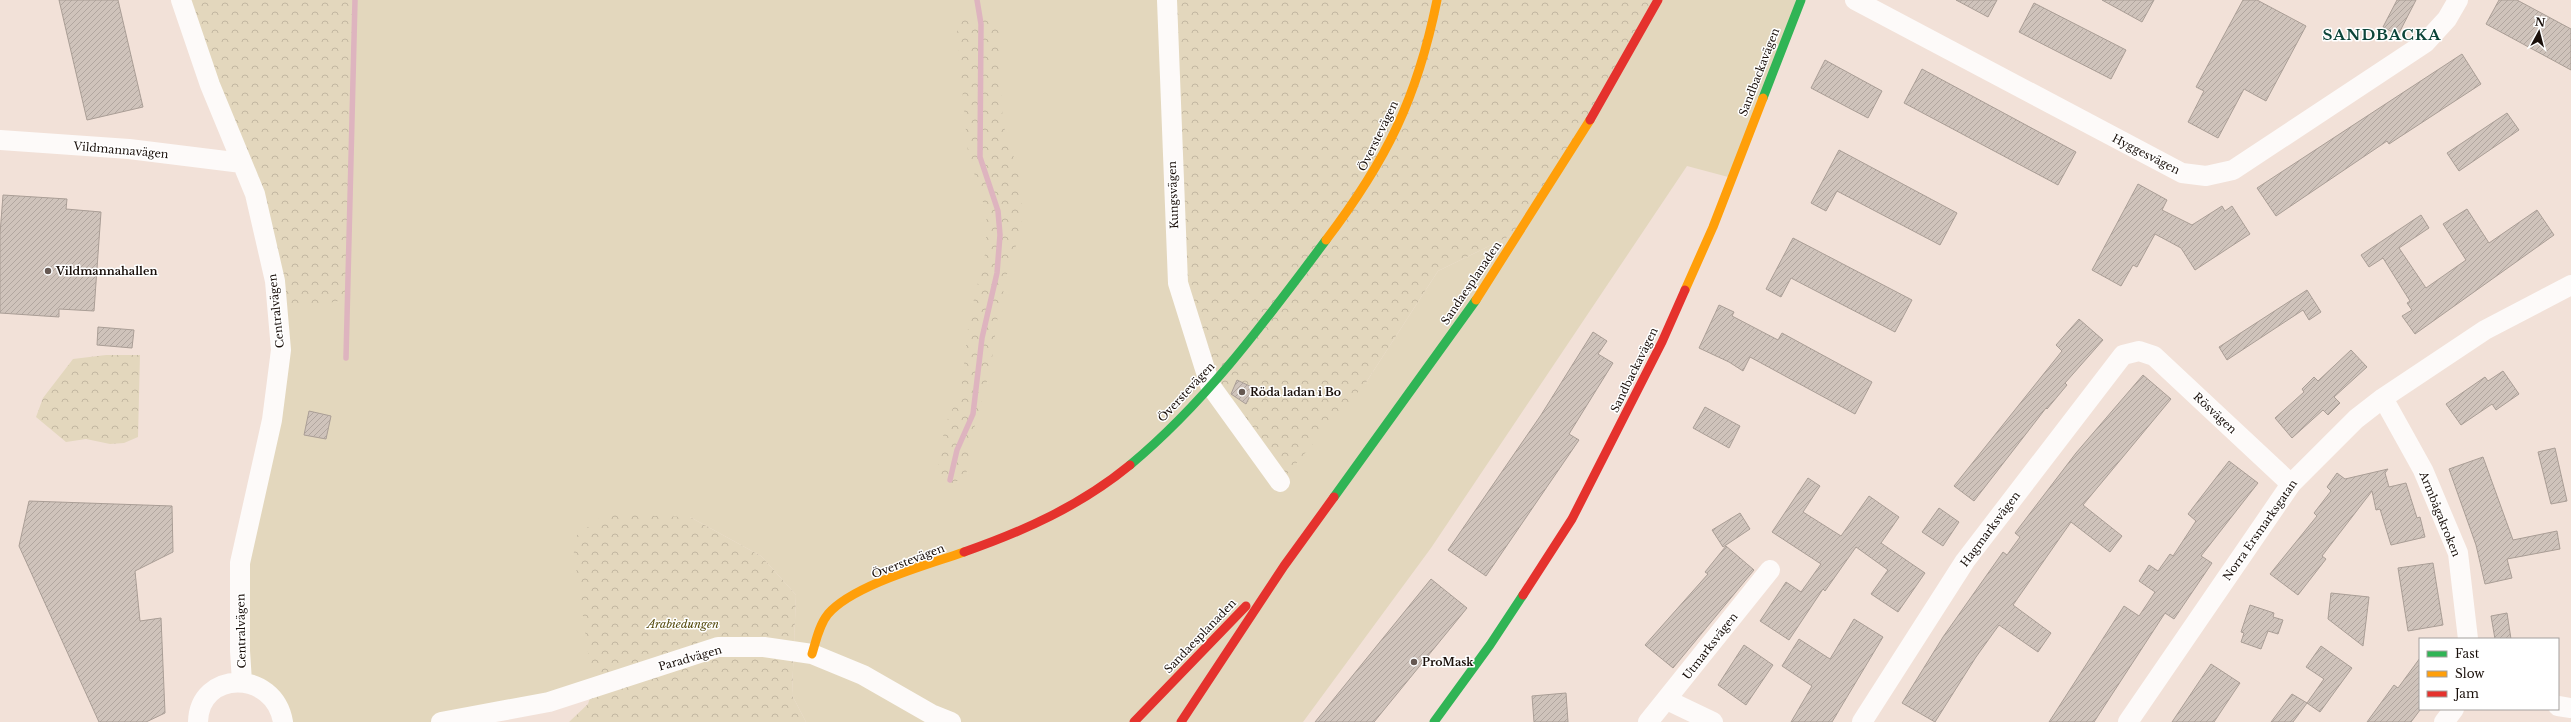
<svg xmlns="http://www.w3.org/2000/svg" width="2571" height="722" viewBox="0 0 2571 722" font-family="'Libre Baskerville',serif">
	<defs>
		<pattern id="forest-crowns" width="20" height="18" patternUnits="userSpaceOnUse"><rect width="20" height="18" fill="#e3d7bd"/><path d="M2 6a3 3 0 1 1 6 0M12 15a3 3 0 1 1 6 0" fill="none" stroke="#c2b7a1"/></pattern>
		<pattern id="building-hatch" width="6" height="6" patternUnits="userSpaceOnUse"><rect width="6" height="6" fill="#cfc3bb"/><path d="M-1 1l2-2M0 6l6-6M5 7l2-2" fill="none" stroke="#b1a69f"/></pattern>
	</defs>
	<rect width="100%" height="100%" fill="#f2e1d8"/>
	<path fill="#e3d7bd" d="M355,0H1167L1365,384L1438,271L1520,231L1658,0H1801L1732,178L1687,166L1431,548L1303,722H806L792,695L796,595L761,556L690,517L593,688L441,722H283L242,682L240,563L272,420L277,305L348,298Z"/>
	<path fill="url(#forest-crowns)" d="M181,0H355L348,299L305,308L277,305L275,281Z
		M1167,0H1658L1520,231L1438,271L1365,384L1280,482L1210,385L1178,283Z
		M986,17L1000,31V75L1003,124L1018,170L1022,196L1021,233L1010,261L997,321L991,366L971,440L966,476L947,487L937,473L945,425L961,391L969,320L985,254L987,224L985,209L968,153L957,32L962,19Z
		M106,355H140L138,437L124,443L110,444L86,439L66,442L36,417L43,398L73,359Z
		M605,514L690,517L761,556L796,595L792,695L806,722H569L588,704L593,688L572,539Z"/>
	<g fill="none" stroke-linecap="round" stroke-linejoin="round">
		<path stroke="#deb4bf" stroke-width="5.5" d="M346,358L355,0
			M950,480L957,450L973,414L982,338L997,273L1000,235L998,211L980,157L981,24L977,0"/>
	</g>
	<path fill="url(#building-hatch)" stroke="#aa9e96" d="M59,0H118L143,107L87,120Z
		M1956,0H1997L1988,17Z
		M2102,0H2154L2142,22Z
		M2243,0H2257L2306,26L2266,101L2244,89L2218,138L2188,122L2204,91L2196,87Z
		M2397,0H2416L2398,35L2383,27Z
		M2499,0H2517L2571,29V70L2486,24Z
		M2034,3L2126,50L2111,79L2019,32Z
		M2462,54L2481,84L2389,144L2387,141L2276,216L2257,188Z
		M1825,60L1882,91L1868,118L1811,88Z
		M1922,69L2076,152L2058,185L1904,103Z
		M2507,113L2519,130L2459,171L2447,153Z
		M1839,150L1957,213L1940,245L1837,191L1826,211L1811,203Z
		M2138,184L2167,200L2162,210L2192,225L2222,206L2225,211L2232,206L2250,234L2195,270L2181,248L2155,234L2137,267L2133,265L2121,286L2092,270Z
		M3,195L67,199L66,209L101,212L94,311L59,309V317L0,313V234Z
		M2467,209L2489,243L2537,210L2554,235L2415,334L2402,316L2412,310L2407,303L2410,301L2383,258L2369,267L2361,255L2421,215L2429,228L2399,248L2426,288L2466,260L2443,224Z
		M1793,238L1912,300L1895,332L1791,278L1781,297L1766,289Z
		M2307,290L2321,312L2309,320L2303,310L2227,360L2219,347Z
		M1719,305L1734,312L1732,316L1778,340L1782,333L1872,382L1855,414L1750,357L1743,371L1729,362L1699,348Z
		M2079,319L2103,340L2065,383L2067,385L2047,409L2046,408L1974,501L1954,486L2062,351L2056,345Z
		M98,327L134,330L132,348L97,345Z
		M1593,332L1607,341L1598,354L1613,363L1569,434L1579,440L1486,576L1448,550L1541,415Z
		M2351,350L2367,367L2334,397L2340,403L2328,415L2323,410L2292,438L2275,418L2304,392L2302,389L2314,377L2318,381Z
		M2503,371L2519,394L2496,410L2492,404L2461,425L2446,404L2485,377L2488,381Z
		M2143,375L2171,399L2083,505L2122,536L2110,552L2071,522L2013,605L2051,633L2038,652L1999,625L1976,657L1935,722L1902,703L1943,637L2003,552L2007,555L2020,537L2015,533L2076,453Z
		M1237,380L1254,388L1246,404L1231,394Z
		M1705,407L1740,426L1729,448L1693,428Z
		M309,411L331,416L326,439L304,435Z
		M2555,448L2567,501L2551,504L2538,452Z
		M2483,457L2513,540L2557,531L2560,549L2507,559L2512,578L2485,584L2476,545L2449,469Z
		M2229,461L2258,483L2201,556L2212,563L2174,619L2165,613L2094,722H2049L2124,606L2139,616L2155,592L2139,581L2149,565L2158,571L2170,554L2173,556L2196,521L2188,514Z
		M2388,469L2385,473L2389,487L2406,483L2417,518L2420,517L2425,537L2391,545L2380,509L2376,510L2372,491L2322,556L2326,559L2298,595L2270,574L2317,516L2314,513L2331,491L2327,487L2337,473L2345,479Z
		M1808,478L1820,486L1803,512L1841,536L1869,496L1899,517L1881,543L1925,573L1898,612L1871,594L1888,570L1856,547L1825,591L1823,589L1789,640L1760,621L1786,582L1801,592L1821,564L1772,532Z
		M29,501L172,506L173,552L135,571L140,621L161,618L165,713L146,722H99L19,546Z
		M1939,508L1959,522L1943,546L1922,532Z
		M1740,513L1750,529L1723,547L1712,530Z
		M1726,546L1754,570L1673,668L1645,645L1708,574L1705,572Z
		M2433,563L2443,625L2408,631L2398,568Z
		M1431,579L1467,608L1374,722H1315Z
		M2331,593L2369,597L2363,646L2328,619Z
		M2250,605L2274,613L2273,617L2283,620L2278,634L2268,631L2261,649L2241,642L2244,633L2241,632Z
		M2507,613L2511,639H2495L2491,616Z
		M1854,619L1883,637L1832,722H1791L1812,686L1782,666L1799,639L1830,659Z
		M1744,645L1773,665L1746,705L1718,685Z
		M2321,646L2352,668L2320,712L2307,703L2324,679L2306,667Z
		M2420,658V710L2411,722H2367L2394,685L2398,688Z
		M2211,664L2240,683L2214,722H2172Z
		M1566,693L1568,722H1534L1532,696Z
		M2292,694L2307,703L2293,722H2271Z"/>
	<g fill="none" stroke-linecap="round" stroke-linejoin="round">
		<path stroke="#fdfaf9" stroke-width="20" d="M181,0L210,85L255,194L275,281L281,350L272,420L240,563V651L242,682
			M1167,0L1178,283L1210,385L1280,482
			M1855,0L2182,173L2206,176L2233,170L2425,43L2447,19L2458,0
			M0,140L129,149L242,163
			M2383,398L2423,470L2458,553L2468,639
			M1667,700L1713,722
			M2558,706L2571,708
			M198,722C199,670 274,669 283,722
			M441,722L549,702L718,647H764L812,654L863,675L931,714L951,722
			M1648,722L1770,570
			M1862,722L1965,561L2123,355L2139,351L2154,356L2291,484
			M2128,722L2291,484L2356,419L2383,398L2485,330L2571,285
			M2444,722L2454,709"/>
		<path stroke="#30b455" stroke-width="9" d="M1763,98L1801,0
			M1130,465C1207,401 1266,320 1326,240
			M1334,497L1476,300
			M1434,722L1490,645L1523,595"/>
		<path stroke="#ff9f0a" stroke-width="9" d="M1326,240C1386,161 1417,99 1437,0
			M1685,290L1713,227L1763,98
			M1476,300L1590,120
			M812,654C816,641 819,625 828,614C853,585 927,565 964,552"/>
		<path stroke="#e5322d" stroke-width="9" d="M1590,120L1658,0
			M964,552C1024,531 1080,506 1130,465
			M1523,595L1572,519L1662,342L1685,290
			M1134,722L1246,606
			M1181,722L1284,566L1334,497"/>
	</g>
	<g fill="#655852" stroke="#fff" stroke-width="1.5">
		<circle cx="48" cy="271" r="4"/>
		<circle cx="1242" cy="392" r="4"/>
		<circle cx="1414" cy="662" r="4"/>
	</g>
	<g text-anchor="middle" stroke-width="3" stroke-linejoin="round" paint-order="stroke">
		<g font-size="11" fill="#190f0a" stroke="#fff">
			<text transform="translate(1759 72) rotate(-69)" y="4">Sandbackavägen</text>
			<text transform="translate(1378 136) rotate(-64)" y="4">Överstevägen</text>
			<text transform="translate(121 150) rotate(5)" y="4">Vildmannavägen</text>
			<text transform="translate(2146 154) rotate(27)" y="4">Hyggesvägen</text>
			<text transform="translate(1173 195) rotate(-92)" y="4">Kungsvägen</text>
			<text transform="translate(1471 283) rotate(-56)" y="4">Sandaesplanaden</text>
			<text transform="translate(276 311) rotate(-96)" y="4">Centralvägen</text>
			<text transform="translate(1634 370) rotate(-64)" y="4">Sandbackavägen</text>
			<text transform="translate(1186 392) rotate(-47)" y="4">Överstevägen</text>
			<text transform="translate(2215 413) rotate(43)" y="4">Rösvägen</text>
			<text transform="translate(2440 514) rotate(68)" y="4">Armbågakroken</text>
			<text transform="translate(1990 529) rotate(-53)" y="4">Hagmarksvägen</text>
			<text transform="translate(2260 530) rotate(-55)" y="4">Norra Ersmarksgatan</text>
			<text transform="translate(908 561) rotate(-21)" y="4">Överstevägen</text>
			<text transform="translate(241 631) rotate(-91)" y="4">Centralvägen</text>
			<text transform="translate(1200 636) rotate(-46)" y="4">Sandaesplanaden</text>
			<text transform="translate(1710 646) rotate(-52)" y="4">Utmarksvägen</text>
			<text transform="translate(690 658) rotate(-16)" y="4">Paradvägen</text>
		</g>
		<g font-size="11" font-weight="bold" fill="#190f0a" stroke="#fff" text-anchor="start">
			<text x="56" y="275">Vildmannahallen</text>
			<text x="1250" y="396">Röda ladan i Bo</text>
			<text x="1422" y="666">ProMask</text>
		</g>
		<g font-size="11" font-style="italic" fill="#524709" stroke="#fff">
			<text x="683" y="628">Arabiedungen</text>
		</g>
		<g font-size="15" font-weight="bold" letter-spacing="1" fill="#0d4539" stroke="#fff">
			<text x="2382" y="40">SANDBACKA</text>
		</g>
	</g>
	<rect x="2419" y="638" width="140" height="72" fill="#ffffff" stroke="#a39f9d"/>
	<rect x="2427" y="651" width="20" height="6" fill="#30b455" stroke="#a39f9d"/>
	<text x="2455" y="658" font-size="12" fill="#190f0a">Fast</text>
	<rect x="2427" y="671" width="20" height="6" fill="#ff9f0a" stroke="#a39f9d"/>
	<text x="2455" y="678" font-size="12" fill="#190f0a">Slow</text>
	<rect x="2427" y="691" width="20" height="6" fill="#e5322d" stroke="#a39f9d"/>
	<text x="2455" y="698" font-size="12" fill="#190f0a">Jam</text>
	<g transform="translate(2539 32) rotate(7)" stroke="#ffffff" stroke-width="3" paint-order="stroke">
	<path d="M0-3L7 15L0 10L-7 15Z" fill="#190f0a"/>
	<text y="-6" font-size="11" font-weight="bold" text-anchor="middle" fill="#190f0a">N</text>
	</g>
</svg>
